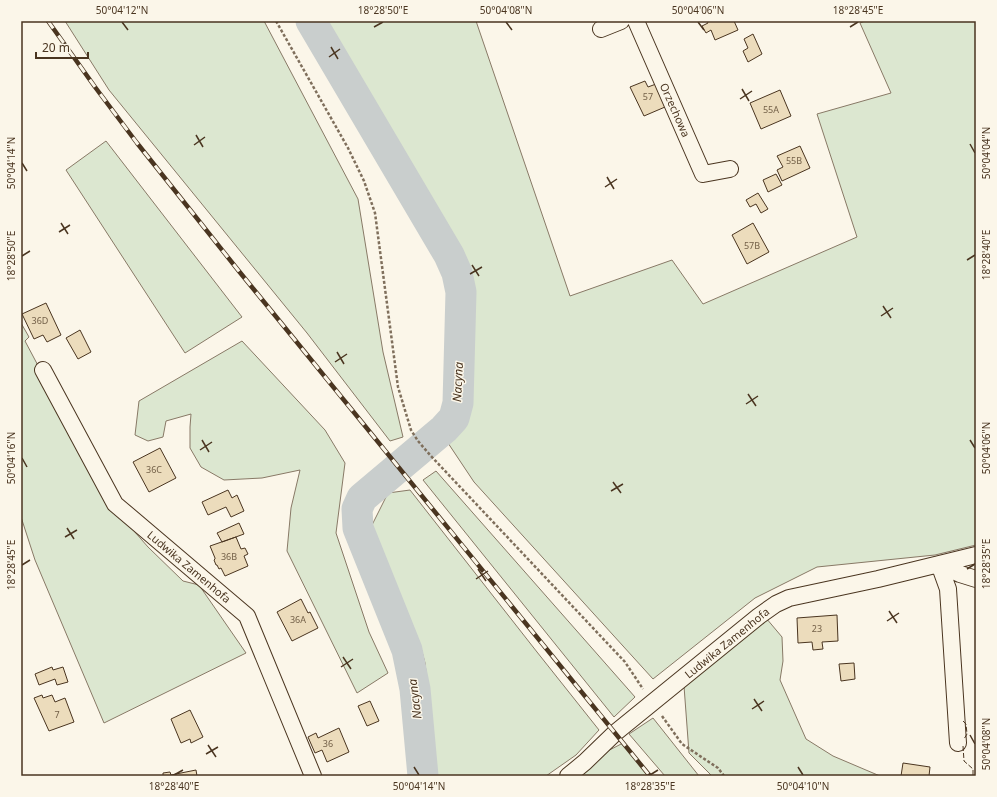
<svg xmlns="http://www.w3.org/2000/svg" width="997" height="797" viewBox="0 0 997 797" font-family="'Noto Sans',sans-serif">
	<rect width="100%" height="100%" fill="#fbf6e9"/>
	<path fill="#dce7d0" stroke="#887966" d="M65,21H264L358,199L383,352L403,437L390,441L307,333L109,90Z
		M318,21H476L570,296L672,260L703,304L857,237L817,114L891,93L860,23L865,21H976V545L935,555L817,567L755,598L653,679L474,482L446,440L464,419L466,382L468,293L458,258Z
		M106,141L242,317L185,353L66,170Z
		M21,323L29,337L25,341L113,507L148,547L183,581L199,585L246,653L104,723L35,560L21,517Z
		M242,341L325,430L345,463L336,533L369,632L388,673L357,693L287,551L291,508L300,470L262,478L224,480L201,467L190,448V427L191,414L166,421L163,437L148,441L135,435L139,401Z
		M436,471L635,697L614,717L423,480Z
		M410,490L537,652L599,730L576,755L546,776H434V744L425,663L421,648H415L399,611L370,529L388,493Z
		M766,618L782,637L783,661L780,680L806,739L833,756L880,776H712L689,753L684,686Z
		M653,718L699,776H665L629,734Z
		M623,743L649,776H579L598,756Z"/>
	<g fill="none" stroke-linecap="round" stroke-linejoin="round">
		<path stroke="#c9cecd" stroke-width="31" d="M311,21L449,255L457,273L461,292L458,403L454,418L444,429L362,498L357,509L358,528L407,650L415,689L423,776"/>
	</g>
	<path fill="#ecdcbc" stroke="#4a3520" d="M707,21H734L738,30L715,40L711,30L706,33L702,26L708,23Z
		M753,34L762,54L748,62L743,51L748,48L744,39Z
		M645,81L648,87L656,84L665,107L644,116L630,87Z
		M780,90L791,116L761,129L750,103Z
		M800,146L810,168L782,181L777,170L783,167L777,156Z
		M776,174L782,185L768,192L763,180Z
		M758,193L768,209L761,213L756,204L750,207L746,200Z
		M753,223L769,252L747,264L732,235Z
		M46,303L61,335L47,342L43,335L34,339L22,314Z
		M80,330L91,352L78,359L66,338Z
		M160,448L176,478L149,492L133,462Z
		M228,490L232,498L237,495L244,511L231,517L226,507L208,515L202,502Z
		M239,523L244,534L222,542L217,533Z
		M236,537L241,549L245,548L248,554L244,556L248,566L225,576L221,568L219,569L217,565H216L214,560L215,559V558L210,546Z
		M301,599L308,613L310,612L318,628L292,641L277,612Z
		M837,615L838,641L822,642L823,649L813,650L812,642L798,643L797,618Z
		M854,663L855,679L841,681L839,664Z
		M52,667L53,670L63,667L68,682L57,685L55,679L39,685L35,674Z
		M42,695L43,698L52,695L55,702L65,698L74,722L49,731L34,698Z
		M370,701L379,721L367,726L358,706Z
		M190,710L203,737L191,743L190,739L181,743L171,719Z
		M339,728L349,752L327,762L322,750L315,753L308,737L316,733L318,738Z
		M903,763L930,767L929,776H901Z
		M196,770L197,776H163V773L170,772L171,775Z"/>
	<g fill="none" stroke-linecap="round" stroke-linejoin="round">
		<defs>
			<path id="minor" d="M636,21L703,174L730,169
				M601,29L621,21
				M43,370L115,504L247,616L313,776
				M939,564L948,589L958,743
				M939,564L960,574L976,579
				M568,776L585,762L615,733L759,616L776,604L789,598L878,579L976,555"/>
		</defs>
		<use href="#minor" stroke="#4a3520" stroke-width="18"/>
		<path stroke="#7f6f5c" stroke-width="2.5" stroke-dasharray="3 2" stroke-linecap="butt" d="M276,21L348,148L364,181L375,213L398,387L411,430L418,441L430,455L625,662L643,689
			M662,716L682,744L718,768L724,776"/>
		<use href="#minor" stroke="#fbf6e9" stroke-width="16"/>
		<defs>
			<path id="rail" d="M48,21L95,87L137,143L238,270L650,776"/>
		</defs>
		<use href="#rail" stroke="#4a3520" stroke-width="4.5"/>
		<use href="#rail" stroke="#fbf6e9" stroke-width="3" stroke-dasharray="9" stroke-linecap="butt"/>
		<path stroke="#4a3520" stroke-width="1" stroke-dasharray="5 2" stroke-linecap="butt" d="M963,721L966,724L967,734L964,739
			M963,746L964,761L973,769V776"/>
	</g>
	<path fill="none" stroke="#4a3520" stroke-width="1.5" d="M122,22L128,30M506,22L512,30M698,22L704,30M374,27L383,22M850,27L858,22M331,47L338,59M329,57L340,49M742,89L749,101M740,99L752,91M196,135L203,147M970,144L975,153M194,145L205,137M22,163L27,171M607,177L614,189M605,187L617,179M61,223L68,234M59,232L70,225M22,256L30,251M967,260L975,255M472,265L479,276M470,274L482,267M883,306L891,318M881,316L893,308M337,352L344,364M335,362L347,354M748,394L756,406M746,404L758,396M202,440L209,452M970,440L975,448M200,450L212,442M22,458L27,467M613,482L621,493M611,491L623,484M67,528L74,539M65,537L77,530M22,565L30,560M478,569L486,581M967,569L975,564M476,579L488,571M889,611L897,623M887,621L899,613M343,657L351,669M341,667L353,659M754,699L762,711M752,709L764,701M970,735L975,744M208,745L216,757M206,754L218,747M414,767L419,775M798,767L803,775M174,775L183,770M650,775L658,770"/>
	<g text-anchor="middle" stroke-width="3" stroke-linejoin="round" paint-order="stroke">
		<g font-size="9" fill="#725f47">
			<text x="648" y="100">57</text>
			<text x="771" y="113">55A</text>
			<text x="794" y="164">55B</text>
			<text x="752" y="249">57B</text>
			<text x="40" y="324">36D</text>
			<text x="154" y="473">36C</text>
			<text x="229" y="560">36B</text>
			<text x="298" y="623">36A</text>
			<text x="817" y="632">23</text>
			<text x="57" y="718">7</text>
			<text x="328" y="747">36</text>
		</g>
		<g font-size="11" fill="#4a3520" stroke="#fbf6e9">
			<text transform="translate(675 110) rotate(66)" y="4">Orzechowa</text>
			<text transform="translate(189 567) rotate(40)" y="4">Ludwika Zamenhofa</text>
			<text transform="translate(727 643) rotate(-39)" y="4">Ludwika Zamenhofa</text>
		</g>
		<g font-size="12" font-style="italic" fill="#4a3520" stroke="#fbf6e9">
			<text transform="translate(458 382) rotate(-87)" y="4">Nacyna</text>
			<text transform="translate(415 699) rotate(-97)" y="4">Nacyna</text>
		</g>
	</g>
	<rect width="997" height="797" fill="none" stroke="#fbf6e9" stroke-width="44"/>
	<path d="M36 52v6h52v-6" fill="none" stroke="#4a3520" stroke-width="2"/>
	<text x="42" y="52" font-size="12" fill="#4a3520" stroke="#fbf6e9" stroke-width="3" paint-order="stroke">20 m</text>
	<rect x="22" y="22" width="953" height="753" fill="none" stroke="#4a3520" stroke-width="1.5"/>
	<g font-size="10" text-anchor="middle" fill="#4a3520">
		<text x="122" y="14">50°04'12"N</text>
		<text x="383" y="14">18°28'50"E</text>
		<text x="506" y="14">50°04'08"N</text>
		<text x="698" y="14">50°04'06"N</text>
		<text x="858" y="14">18°28'45"E</text>
		<text transform="translate(986 153) rotate(-90)" y="4">50°04'04"N</text>
		<text transform="translate(11 163) rotate(-90)" y="4">50°04'14"N</text>
		<text transform="translate(986 255) rotate(-90)" y="4">18°28'40"E</text>
		<text transform="translate(11 256) rotate(-90)" y="4">18°28'50"E</text>
		<text transform="translate(986 448) rotate(-90)" y="4">50°04'06"N</text>
		<text transform="translate(11 458) rotate(-90)" y="4">50°04'16"N</text>
		<text transform="translate(986 564) rotate(-90)" y="4">18°28'35"E</text>
		<text transform="translate(11 565) rotate(-90)" y="4">18°28'45"E</text>
		<text transform="translate(986 744) rotate(-90)" y="4">50°04'08"N</text>
		<text x="174" y="790">18°28'40"E</text>
		<text x="419" y="790">50°04'14"N</text>
		<text x="650" y="790">18°28'35"E</text>
		<text x="803" y="790">50°04'10"N</text>
	</g>
</svg>
